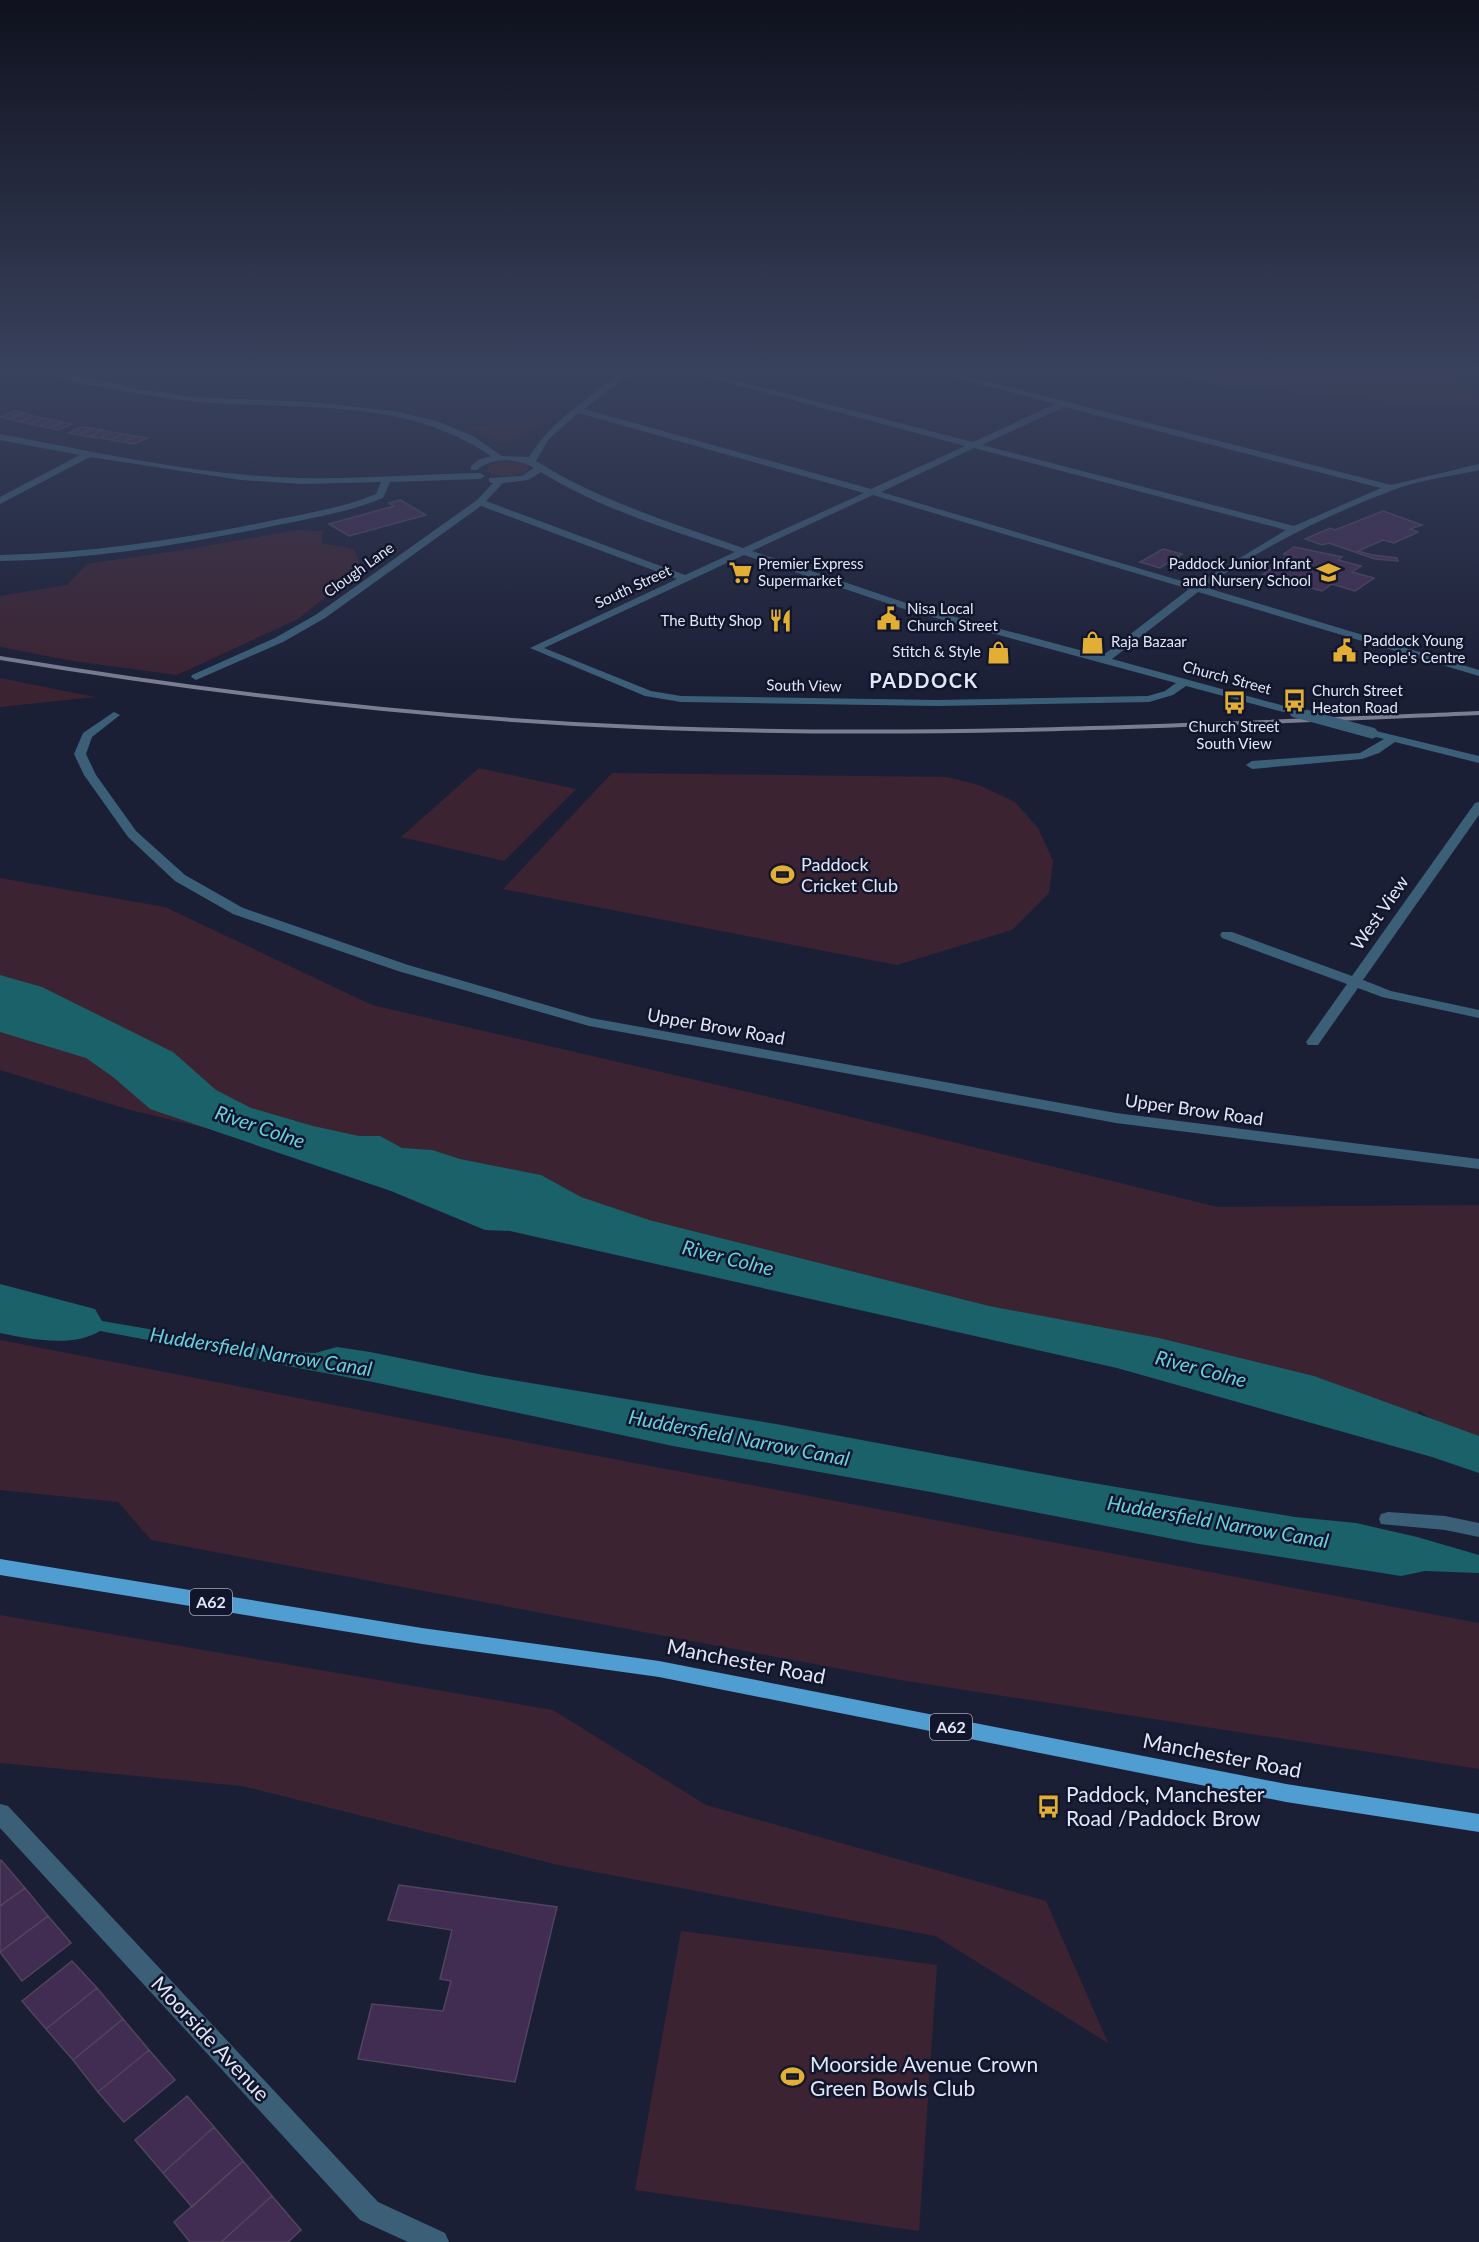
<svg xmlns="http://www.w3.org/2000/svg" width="1479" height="2242" viewBox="0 0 1479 2242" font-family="Lato,sans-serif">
	<rect width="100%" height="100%" fill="#1b1f36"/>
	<path fill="#3b2332" d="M1170,374H1448L1479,398V404L1469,406L1395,402L1212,384Z
		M506,423H542C508,447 506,446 468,428Z
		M503,461L522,462L528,465L529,469C518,478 498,479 487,471L489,465Z
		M297,530L323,531L321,543L354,549L362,568L298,619L177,675L73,661L0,647V596L67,585L87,564L189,549Z
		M0,678L95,697L0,707Z
		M479,768L576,789L504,861L401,837Z
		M612,773L947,777L979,785L1015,802L1038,828L1053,861L1049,893L1012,930L897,965L503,889Z
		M0,878L165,907L372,1005L782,1100L1218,1207L1479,1205V1457L1419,1410L1416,1420L735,1254L130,1110L0,1070Z
		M0,1340L545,1446L1479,1623V1769L900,1680L151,1540L118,1502L0,1490Z
		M0,1615L553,1710L706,1805L1046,1901L1108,2043L935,1936L558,1865L242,1786L0,1763Z
		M681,1931L937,1965L919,2231L635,2190Z"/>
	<path fill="#1b6169" d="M0,975L42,987L173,1052L216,1090L251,1108L313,1126L359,1136H380L402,1148L432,1150L460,1159L541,1175L581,1197L649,1220L989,1306L1159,1338L1314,1376L1479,1436V1473L1432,1457L1117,1368L510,1231L485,1230L391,1191L150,1109L113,1077L86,1058L0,1032Z
		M0,1284L95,1309L102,1321L283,1352L315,1353L337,1347L370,1352L483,1375L776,1424L1075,1480L1295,1517L1356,1523L1417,1537L1479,1555V1573L1425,1571L1401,1576L1199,1544L931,1492L673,1446L373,1382L100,1331C72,1348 30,1339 0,1333Z"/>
	<path fill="#412c52" stroke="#51445d" stroke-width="1.5" d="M14,411L24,413L9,419L0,417Z
		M24,413L34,416L20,422L9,419Z
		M34,416L44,418L29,424L20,422Z
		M44,418L53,420L39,426L29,424Z
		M53,420L63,422L49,428L39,426Z
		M63,422L72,424L58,430L49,428Z
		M81,427L91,428L79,435L68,433Z
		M91,428L102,430L89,437L79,435Z
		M102,430L112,432L100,438L89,437Z
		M112,432L123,434L111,440L100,438Z
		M123,434L135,436L123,442L111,440Z
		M135,436L147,438L134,444L123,442Z
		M400,500L426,515L349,536L329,524L394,506L389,503Z
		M1383,511L1422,525L1410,529L1418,532L1394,543L1383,540L1358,551L1372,555L1397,558L1398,561L1375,559L1329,543L1322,545L1305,539L1330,528L1335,530Z
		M1294,547L1342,557L1338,560L1361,566L1352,572L1374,578L1355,591L1332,584L1322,591L1300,585L1296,588L1280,583L1284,580L1263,574L1272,568L1277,570L1291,561L1283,559L1288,555L1284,554Z
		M1163,549L1182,554L1160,568L1140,562Z
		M1,1860L25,1888L0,1906V1861Z
		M399,1885L557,1907L515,2082L358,2059L372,2004L443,2011L451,1981L440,1979L452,1930L388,1920Z
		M25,1888L48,1916L0,1952V1906Z
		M48,1916L71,1943L22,1981L0,1952Z
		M72,1961L97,1988L46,2029L22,2001Z
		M97,1988L123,2019L73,2060L46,2029Z
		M123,2019L149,2050L98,2092L73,2060Z
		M149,2050L175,2080L124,2122L98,2092Z
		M187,2096L214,2127L163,2173L135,2140Z
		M214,2127L243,2161L192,2207L163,2173Z
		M243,2161L272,2196L221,2242H190L174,2222Z
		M272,2196L301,2230L288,2242H221Z"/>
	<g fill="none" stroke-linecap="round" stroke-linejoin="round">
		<path fill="#3c5f78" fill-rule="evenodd" d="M52,374H68L140,389L191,397L310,402L395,411L437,421L473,436L502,456L529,457C553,420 585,400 620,374H630L584,409L871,489L965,446L696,374H711L973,442L1055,404L943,374H958L1391,485L1479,464V470C1453,476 1424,479 1399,488C1330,513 1265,546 1204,587L1479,670V676L1198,592L1112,659L1299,710V714H1291L1186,686L1173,695L1149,702L937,706L681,702L645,696L530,648L677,579L481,506L325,618L283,642L196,680L191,677L192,675L275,638L317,614L477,500L493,483L489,482V478L522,476L534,468C518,458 492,457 477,470H471V466L478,460L491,456C412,402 319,408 227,404C190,402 154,397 118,390C98,386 70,384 52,374ZM1064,407L1381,488L1294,526L982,445ZM578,413L864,493L743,548C672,523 600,501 536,461L549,439ZM974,448L1286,530L1195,585L881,492ZM541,472C600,509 669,529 735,552L685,575L486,501L503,483L528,480ZM873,495L1189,589L1102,656L918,607L752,551ZM744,555L910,611L1176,683L1165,691L1148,696L937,700L681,696L651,691L544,648Z
			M0,434C91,451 182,472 275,477C343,481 412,474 480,473L485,476L480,479L390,482L383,498C346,513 307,519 268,527C179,545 91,559 0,561V555C90,553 177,540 265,522C302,514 340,509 376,494L381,482L301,484L241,480L90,457L0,504V497L80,455L0,440Z
			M114,712L120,715L92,737L86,754L96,775L136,831L185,875L243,908L408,965L591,1018L1116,1113L1479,1159V1169L1116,1123L589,1026L398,971L233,914L175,881L128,837L84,775L74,754L83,733Z
			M1372,730L1479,756V763L1395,742L1379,753L1362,759L1252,769L1246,765L1252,761L1360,753L1384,739L1368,735L1366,733Z
			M1479,802V815L1363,980L1391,991L1479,1010V1018L1382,997L1358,988L1318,1045H1308L1306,1042L1347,984L1222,938L1220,935L1222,932H1232L1352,976L1475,803Z
			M1388,1512L1445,1516L1479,1523V1537L1445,1530L1381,1524L1379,1519L1381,1514Z
			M0,1804L8,1806L378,2202L445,2233L449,2242H408L360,2220L0,1828Z"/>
		<path fill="#4f9dd1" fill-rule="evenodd" d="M0,1559L422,1628L659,1661L1286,1784L1479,1814V1832L1286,1802L659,1677L422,1644L0,1575Z"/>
		<path stroke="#797e92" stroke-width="4" d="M0,658C211,693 423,718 637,727C918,739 1199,725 1479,713"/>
		<path stroke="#3c5f78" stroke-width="11" d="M1295,712L1372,733"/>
	</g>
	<linearGradient id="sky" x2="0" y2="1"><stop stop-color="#0f111e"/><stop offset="0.54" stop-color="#39425d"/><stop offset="1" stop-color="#39425d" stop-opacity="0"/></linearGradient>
	<rect width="1479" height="688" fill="url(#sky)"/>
	<defs>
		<symbol id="supermarket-bare" viewBox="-9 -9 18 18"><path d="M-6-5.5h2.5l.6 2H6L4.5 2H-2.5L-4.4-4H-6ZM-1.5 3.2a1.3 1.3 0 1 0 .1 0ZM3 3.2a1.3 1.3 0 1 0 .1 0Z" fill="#e2af34" stroke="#12162c" stroke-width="2.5" paint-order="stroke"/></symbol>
		<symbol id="school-bare" viewBox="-9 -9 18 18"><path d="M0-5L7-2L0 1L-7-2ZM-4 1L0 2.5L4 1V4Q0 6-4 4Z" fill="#e2af34" stroke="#12162c" stroke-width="2.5" paint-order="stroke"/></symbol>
		<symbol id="civic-bare" viewBox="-9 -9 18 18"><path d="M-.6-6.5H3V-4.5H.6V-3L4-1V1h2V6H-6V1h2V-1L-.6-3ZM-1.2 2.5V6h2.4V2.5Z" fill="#e2af34" stroke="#12162c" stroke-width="2.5" paint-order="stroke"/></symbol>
		<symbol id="restaurant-bare" viewBox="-9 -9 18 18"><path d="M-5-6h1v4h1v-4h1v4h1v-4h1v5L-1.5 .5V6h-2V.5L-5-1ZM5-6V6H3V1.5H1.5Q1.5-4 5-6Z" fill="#e2af34" stroke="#12162c" stroke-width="2.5" paint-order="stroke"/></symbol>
		<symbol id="shop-bare" viewBox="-9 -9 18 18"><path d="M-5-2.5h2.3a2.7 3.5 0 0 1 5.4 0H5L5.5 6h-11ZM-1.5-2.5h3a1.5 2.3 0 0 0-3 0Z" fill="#e2af34" stroke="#12162c" stroke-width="2.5" paint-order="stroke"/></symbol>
		<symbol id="bus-bare" viewBox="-9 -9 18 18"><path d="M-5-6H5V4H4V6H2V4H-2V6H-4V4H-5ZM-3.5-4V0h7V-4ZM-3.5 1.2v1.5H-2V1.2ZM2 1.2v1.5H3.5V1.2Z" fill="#e2af34" stroke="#12162c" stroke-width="2.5" paint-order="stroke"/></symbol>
		<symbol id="stadium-bare" viewBox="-9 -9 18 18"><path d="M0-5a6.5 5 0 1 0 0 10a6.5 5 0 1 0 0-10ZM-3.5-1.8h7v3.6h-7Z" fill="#e2af34" stroke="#12162c" stroke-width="2.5" paint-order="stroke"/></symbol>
	</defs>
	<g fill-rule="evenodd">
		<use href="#supermarket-bare" x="724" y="556" width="33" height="33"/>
		<use href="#school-bare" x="1312" y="556" width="33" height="33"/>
		<use href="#civic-bare" x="872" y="602" width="33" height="33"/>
		<use href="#restaurant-bare" x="764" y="604" width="33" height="33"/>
		<use href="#shop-bare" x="1076" y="626" width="33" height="33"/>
		<use href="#civic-bare" x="1328" y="634" width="33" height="33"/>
		<use href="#shop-bare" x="982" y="636" width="33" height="33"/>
		<use href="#bus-bare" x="1278" y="684" width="33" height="33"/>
		<use href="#bus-bare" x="1218" y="686" width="33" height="33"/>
		<use href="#stadium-bare" x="766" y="858" width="33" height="33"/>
		<use href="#bus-bare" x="1032" y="1790" width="33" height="33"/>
		<use href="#stadium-bare" x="776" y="2060" width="33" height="33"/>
	</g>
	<g text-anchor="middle" stroke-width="5" stroke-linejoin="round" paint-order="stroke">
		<g font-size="15" fill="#e2e7f7" stroke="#12162c" text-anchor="start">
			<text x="758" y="569">Premier Express<tspan x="758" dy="17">Supermarket</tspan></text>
			<text x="1311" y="569" text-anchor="end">Paddock Junior Infant<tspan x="1311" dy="17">and Nursery School</tspan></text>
			<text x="907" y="614">Nisa Local<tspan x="907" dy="17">Church Street</tspan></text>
			<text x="762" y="626" text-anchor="end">The Butty Shop</text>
			<text x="1363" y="646">Paddock Young<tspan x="1363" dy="17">People's Centre</tspan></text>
			<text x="1111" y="647">Raja Bazaar</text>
			<text x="981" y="657" text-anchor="end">Stitch &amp; Style</text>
			<text x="1312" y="696">Church Street<tspan x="1312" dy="17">Heaton Road</tspan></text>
			<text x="1234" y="732" text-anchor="middle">Church Street<tspan x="1234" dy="17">South View</tspan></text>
		</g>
		<g font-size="15" fill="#e2e7f7" stroke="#12162c">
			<text transform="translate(359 570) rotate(-36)" y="5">Clough Lane</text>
			<text transform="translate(633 587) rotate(-25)" y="5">South Street</text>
			<text transform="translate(1227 678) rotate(15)" y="5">Church Street</text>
			<text transform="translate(804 686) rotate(1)" y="5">South View</text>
		</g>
		<g fill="#12162c" stroke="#a4a8ba" stroke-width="1.5">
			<rect x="190" y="1589" width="42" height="26" rx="4.5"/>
			<rect x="930" y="1714" width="42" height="26" rx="4.5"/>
		</g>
		<g font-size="16" font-weight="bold" fill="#e2e7f7">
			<text x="211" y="1608">A62</text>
			<text x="951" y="1733">A62</text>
		</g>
		<g font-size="18" fill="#e2e7f7" stroke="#12162c" text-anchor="start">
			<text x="801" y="871">Paddock<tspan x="801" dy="21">Cricket Club</tspan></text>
		</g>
		<g font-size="18" fill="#e2e7f7" stroke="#12162c">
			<text transform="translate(1380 913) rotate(-55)" y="6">West View</text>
			<text transform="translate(716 1027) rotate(10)" y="6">Upper Brow Road</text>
			<text transform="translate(1194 1110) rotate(8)" y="6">Upper Brow Road</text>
		</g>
		<g font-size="20" font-weight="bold" letter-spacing="1.5" fill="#e2e7f7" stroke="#12162c">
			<text x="924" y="688">PADDOCK</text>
		</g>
		<g font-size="20" font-style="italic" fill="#68d0dd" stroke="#12162c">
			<text transform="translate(260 1127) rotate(19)" y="7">River Colne</text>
			<text transform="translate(728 1258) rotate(14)" y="7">River Colne</text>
			<text transform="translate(261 1352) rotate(9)" y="7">Huddersfield Narrow Canal</text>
			<text transform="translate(1201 1369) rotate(15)" y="7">River Colne</text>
			<text transform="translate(739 1438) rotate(11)" y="7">Huddersfield Narrow Canal</text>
			<text transform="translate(1218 1522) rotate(10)" y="7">Huddersfield Narrow Canal</text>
		</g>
		<g font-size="21" fill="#e2e7f7" stroke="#12162c">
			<text transform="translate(746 1662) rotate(11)" y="7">Manchester Road</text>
			<text transform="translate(1222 1756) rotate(11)" y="7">Manchester Road</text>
			<text transform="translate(210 2039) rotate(47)" y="7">Moorside Avenue</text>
		</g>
		<g font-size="21" fill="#e2e7f7" stroke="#12162c" text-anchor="start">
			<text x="1066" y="1802">Paddock, Manchester<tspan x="1066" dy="24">Road /Paddock Brow</tspan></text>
			<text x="810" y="2072">Moorside Avenue Crown<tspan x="810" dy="24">Green Bowls Club</tspan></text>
		</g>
	</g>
</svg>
